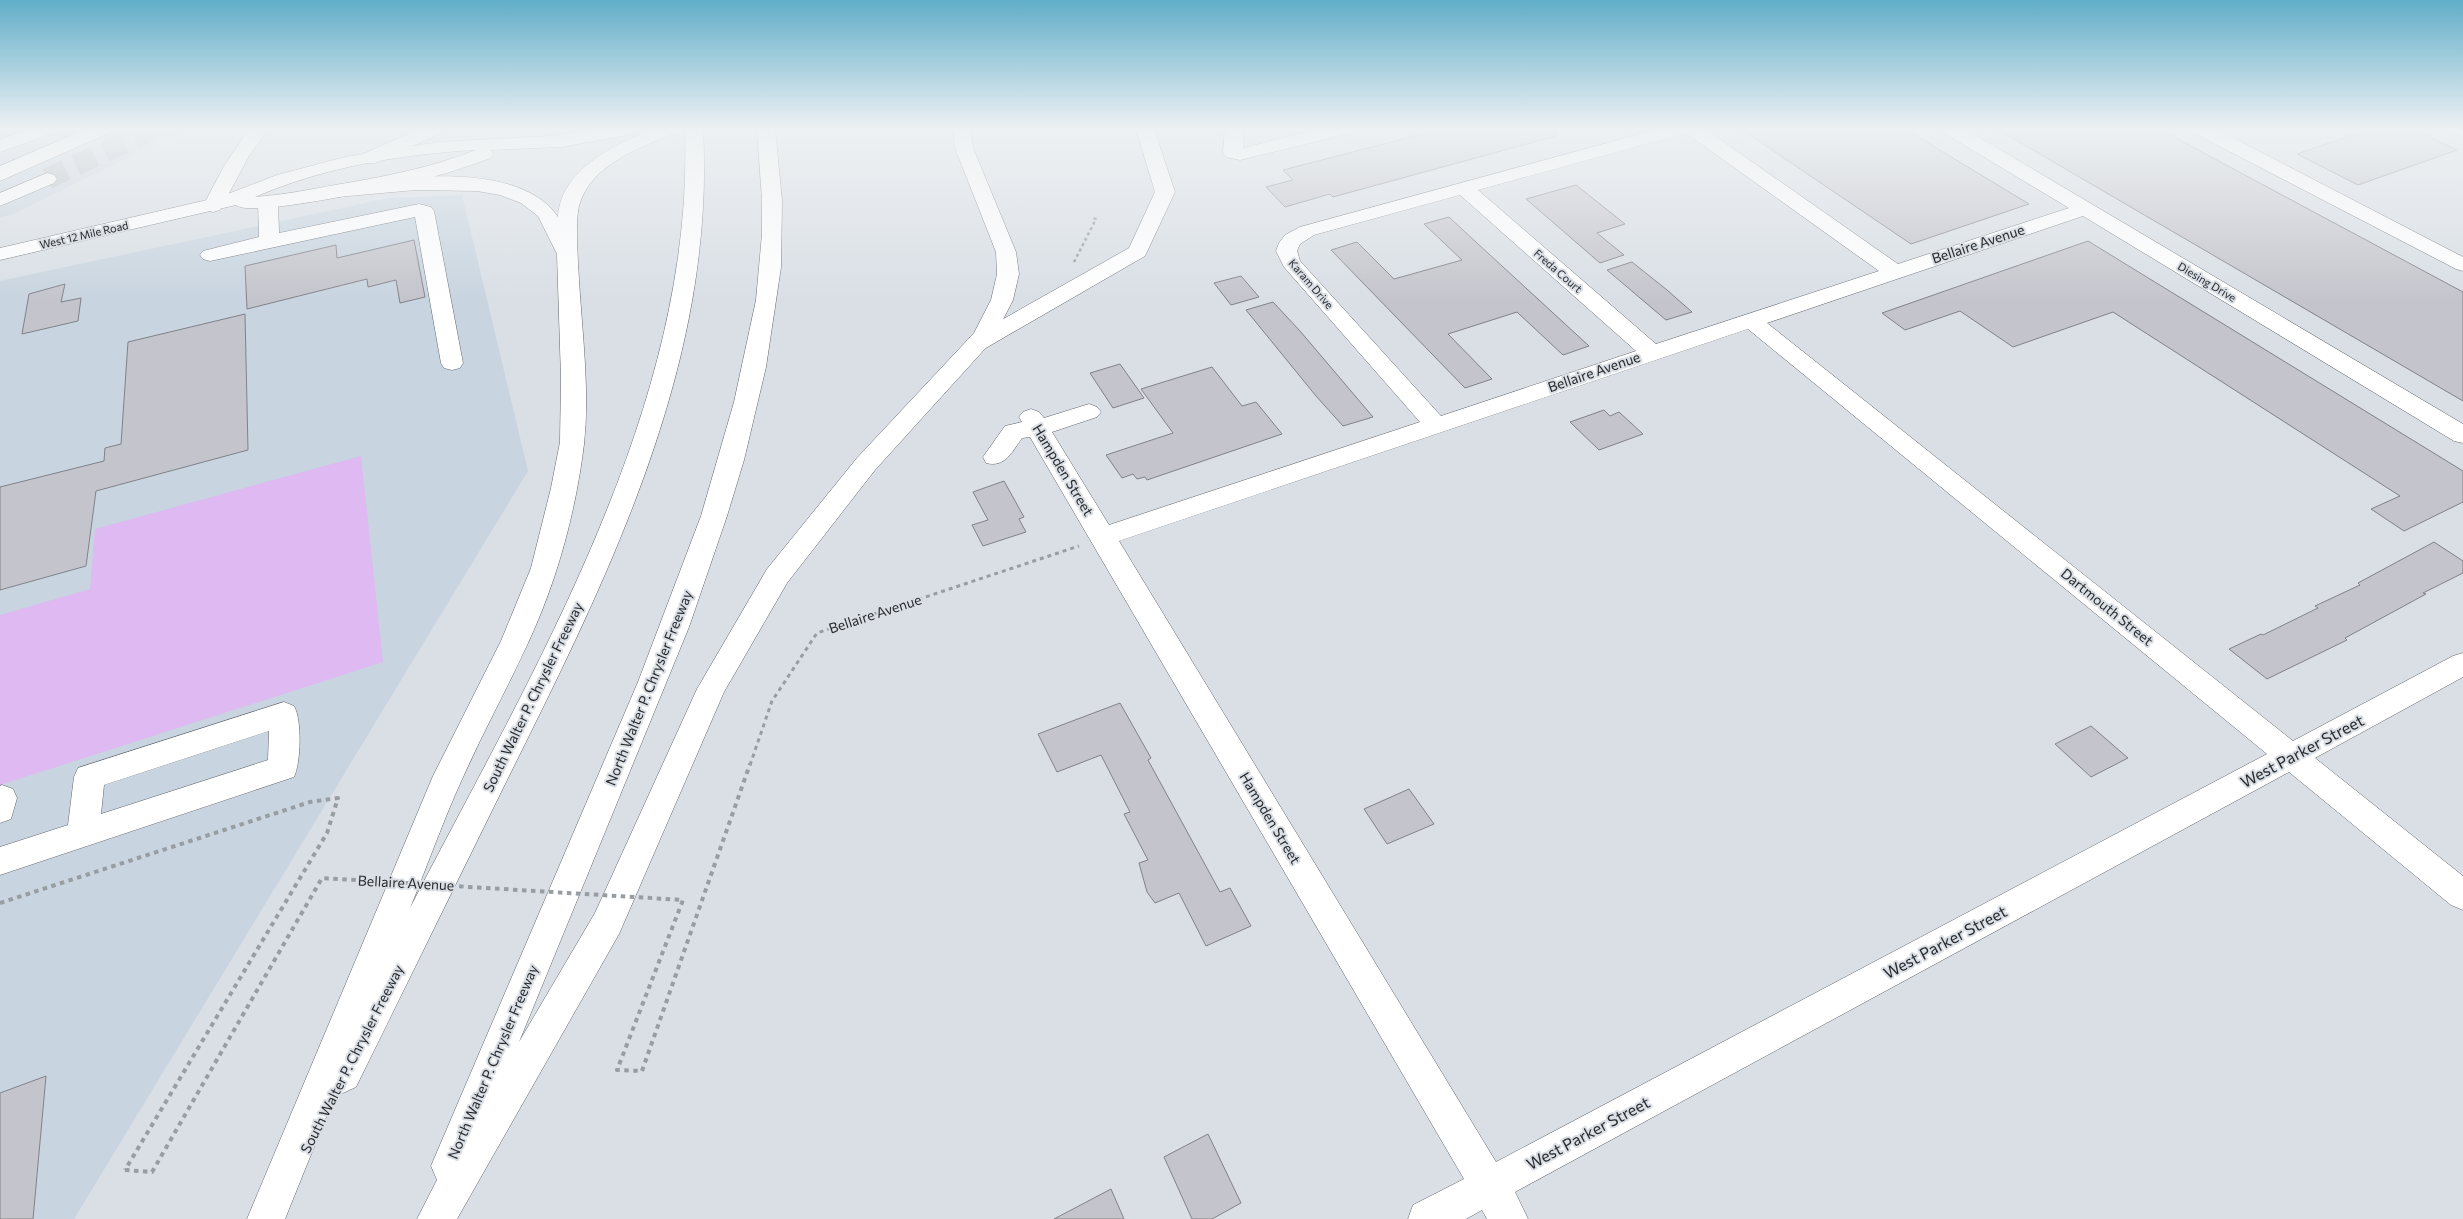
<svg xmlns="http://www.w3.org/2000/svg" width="2463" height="1219" viewBox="0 0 2463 1219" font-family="Commissioner,sans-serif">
	<rect width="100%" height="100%" fill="#d9dfe5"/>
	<path fill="#c8d4df" d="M4,129H187L11,215L0,217V132Z
		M462,195L528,471L74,1219H0V281L389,198Z"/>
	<path fill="#deb9f2" d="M361,456L383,662L0,785V615L90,589L95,529Z"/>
	<path fill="#c4c5cc" stroke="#818289" d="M1442,129H1555L1556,136L1333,197L1330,194L1285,207L1266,187L1293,180L1283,170Z
		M1741,129H1905L2029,204L1911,244Z
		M1997,129H2105L2113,134L2128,129H2159L2463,292V401Z
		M2370,129H2412L2457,150L2358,185L2297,154Z
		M1576,185L1625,224L1597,233L1624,255L1600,263L1526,199Z
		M1449,217L1477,243L1589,346L1563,355L1517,312L1448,334L1492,379L1465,388L1331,250L1357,242L1394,279L1462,260L1424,224Z
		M414,240L425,297L400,303L396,280L368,287L367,279L247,309L245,266L336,245L337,258Z
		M2088,241L2463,471V502L2404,531L2371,509L2400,496L2113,312L2013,347L1960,311L1905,330L1882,313Z
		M1632,262L1667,290L1692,312L1666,320L1607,270Z
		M1241,276L1259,297L1231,305L1214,283Z
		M65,284L61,302L81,298L78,321L22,334L29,294Z
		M1273,302L1300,331L1373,417L1343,426L1316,396L1246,310Z
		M245,314L248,450L96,491L86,566L0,590V487L104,461L105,448L121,444L128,342Z
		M1120,364L1144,398L1113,408L1090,373Z
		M1212,367L1242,406L1256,402L1282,434L1147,480L1145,477L1137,479L1133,474L1122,478L1106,455L1173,433L1141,389Z
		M1604,410L1610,416L1619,412L1643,434L1599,450L1570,422Z
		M1004,481L1024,517L1019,519L1026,532L983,546L972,525L988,520L973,492Z
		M2434,542L2463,561V573L2423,593L2426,594L2345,638L2347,640L2267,679L2229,649L2261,634L2263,635L2318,608L2315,606L2360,585L2358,583Z
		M1120,703L1151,758L1148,760L1220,892L1230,888L1251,926L1206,946L1179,893L1155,903L1147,892L1139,863L1148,860L1124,814L1130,812L1101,755L1057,772L1038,734Z
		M2091,726L2128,758L2091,777L2055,744Z
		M1409,789L1434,824L1387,844L1364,809Z
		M46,1076L33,1219H0V1093Z
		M1208,1134L1241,1203L1212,1219H1192L1164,1157Z
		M1111,1189L1124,1219H1054Z"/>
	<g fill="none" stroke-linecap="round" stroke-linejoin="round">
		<path stroke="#b5bbc0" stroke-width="21" stroke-dasharray="21 11" stroke-linecap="butt" d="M47,179L153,129"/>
		<defs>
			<path id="minor" d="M28,129H55L53,133L0,152V140Z
				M86,129H111L109,133L0,181V166Z
				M249,129H268L249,156L220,210L213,212L206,210L203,206L224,166Z
				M1136,129H1154L1175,192L1145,256L984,349L976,351L968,349L965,344L968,339L1129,248L1155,192Z
				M1225,129H1243V148L1319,129H1352L1350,133L1240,160L1226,157L1223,153Z
				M1658,129H1705L1898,264L2069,208L1944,133L1942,129H1965L2463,424V443L2454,441L2083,216L1767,323L2293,741L2453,656L2463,653V677L2315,758L2463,876V910L2451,905L2289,772L1515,1192L1528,1219H1487L1482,1210L1466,1219H1408L1413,1205L1464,1179L1030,437L1022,438C1012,452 1005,468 986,463L983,457L1005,426L1022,422L1019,417L1023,412L1031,409L1039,412L1044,418L1089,404L1097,407L1101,412L1097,417L1052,432L1109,525L1420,422L1284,267L1276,251L1279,243L1285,235L1300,227ZM1686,133L1879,271L1656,344L1478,190ZM1460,195L1636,351L1441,416L1300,261L1297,251L1300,244L1314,235ZM1748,329L2267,754L1496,1162L1119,541Z
				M2192,129H2216L2463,257V271L2456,269L2194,133Z
				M2450,129H2463V137L2452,133Z
				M47,173L54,175L57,179L54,183L0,206V193Z
				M268,196L275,198L278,202L279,233L419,204L431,207L434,211L463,363L460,368L452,370L444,368L441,363L415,217L210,261L203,259L200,255L203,251L259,237L258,202L261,198Z
				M284,702L294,706C302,720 301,762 294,777L0,875V847L68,825L74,777L78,768ZM269,731L268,760L101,814L104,785Z
				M2,785L13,789L17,798L11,819L0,823V786Z"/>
			<path id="major" d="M599,129H637L635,133L628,135L561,147L490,150L494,154L491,158C471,165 452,172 432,177C406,184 250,219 236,205L0,260V248L220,197L277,175L345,157L439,142L550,136ZM476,150C430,168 383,177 335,185C308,190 282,195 255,197C324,167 402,154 476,150Z"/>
			<path id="highway" d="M419,129H444L442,133L375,163H361L358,159L361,155Z
				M652,129H678L676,133C640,147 590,165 579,206C575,224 578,260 579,280C582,331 590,393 584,444C576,511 557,581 528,643C508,687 484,730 464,775C444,818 428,864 410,908C533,670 695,406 685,129H703C716,359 611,571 511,772C459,877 408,982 356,1087L343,1093L337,1090L285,1219H247L433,776L501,641L531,568L551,488L560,442L561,378L557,254L538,216L521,203L500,195L477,191L416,190L337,197L330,195L327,191L330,187L337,185C397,178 519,159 558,217C561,169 614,145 652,129Z
				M757,129H775L782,200L781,267L766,367L744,460L727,516L689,627L519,1042L595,913L697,689L767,569L857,458L974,333L991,300L997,274L996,252L955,148L953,129H971L973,148L1016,252L1019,274L1013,300L992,341L875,470L787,583L724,692L619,934L457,1219H417L437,1180L431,1166L638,682L701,516L734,402L756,300L762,234V200Z"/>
		</defs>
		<use href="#minor" stroke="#61666b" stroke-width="1"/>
		<use href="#major" stroke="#61666b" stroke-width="1"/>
		<use href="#highway" stroke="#61666b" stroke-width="1"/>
		<path stroke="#989da1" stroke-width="2.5" stroke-dasharray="3 3" stroke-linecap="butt" d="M1074,262L1096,219L1093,218"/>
		<path stroke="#989da1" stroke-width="3" stroke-dasharray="4 4" stroke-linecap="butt" d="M750,765L772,701L817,633L1079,546"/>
		<path stroke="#989da1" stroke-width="4" stroke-dasharray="4.5 4.5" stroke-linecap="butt" d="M0,903L310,802L338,798L327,833L125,1170
			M642,1071L750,764"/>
		<use href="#minor" fill="#fff" fill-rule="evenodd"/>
		<use href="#major" fill="#fff" fill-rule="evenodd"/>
		<use href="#highway" fill="#fff" fill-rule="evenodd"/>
		<path stroke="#989da1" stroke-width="4" stroke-dasharray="4.5 4.5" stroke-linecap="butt" d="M125,1170L152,1172L322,878L683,900L617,1070L642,1071"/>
	</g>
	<linearGradient id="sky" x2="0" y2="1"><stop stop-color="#61aec9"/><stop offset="0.43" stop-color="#eef1f3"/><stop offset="1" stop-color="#eef1f3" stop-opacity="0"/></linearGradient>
	<rect width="2463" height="300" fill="url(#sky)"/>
	<g text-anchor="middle" stroke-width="4" stroke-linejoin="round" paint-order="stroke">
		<g font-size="11" fill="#27292b" stroke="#d9dfe5">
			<text transform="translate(84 235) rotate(-13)" y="4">West 12 Mile Road</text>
			<text transform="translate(1558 271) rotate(41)" y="4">Freda Court</text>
			<text transform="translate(2207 282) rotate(31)" y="4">Diesing Drive</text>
			<text transform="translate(1311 284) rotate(49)" y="4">Karam Drive</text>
		</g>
		<g font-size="14" fill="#27292b" stroke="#d9dfe5">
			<text transform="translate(1978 244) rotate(-18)" y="5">Bellaire Avenue</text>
			<text transform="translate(1594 372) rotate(-19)" y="5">Bellaire Avenue</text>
			<text transform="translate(1063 470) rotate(59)" y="5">Hampden Street</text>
			<text transform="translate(2107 607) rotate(39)" y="5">Dartmouth Street</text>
			<text transform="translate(875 614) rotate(-18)" y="5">Bellaire Avenue</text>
			<text transform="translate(649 688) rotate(-68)" y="5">North Walter P. Chrysler Freeway</text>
			<text transform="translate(533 697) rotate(-64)" y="5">South Walter P. Chrysler Freeway</text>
			<text transform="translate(1270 818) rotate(59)" y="5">Hampden Street</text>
			<text transform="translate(406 883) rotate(3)" y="5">Bellaire Avenue</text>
			<text transform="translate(352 1059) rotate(-63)" y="5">South Walter P. Chrysler Freeway</text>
			<text transform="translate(493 1062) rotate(-67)" y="5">North Walter P. Chrysler Freeway</text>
		</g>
		<g font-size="16" fill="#27292b" stroke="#d9dfe5">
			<text transform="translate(2302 751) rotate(-28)" y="6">West Parker Street</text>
			<text transform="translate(1945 942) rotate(-28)" y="6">West Parker Street</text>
			<text transform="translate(1588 1133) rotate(-28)" y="6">West Parker Street</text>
		</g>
	</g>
</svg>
